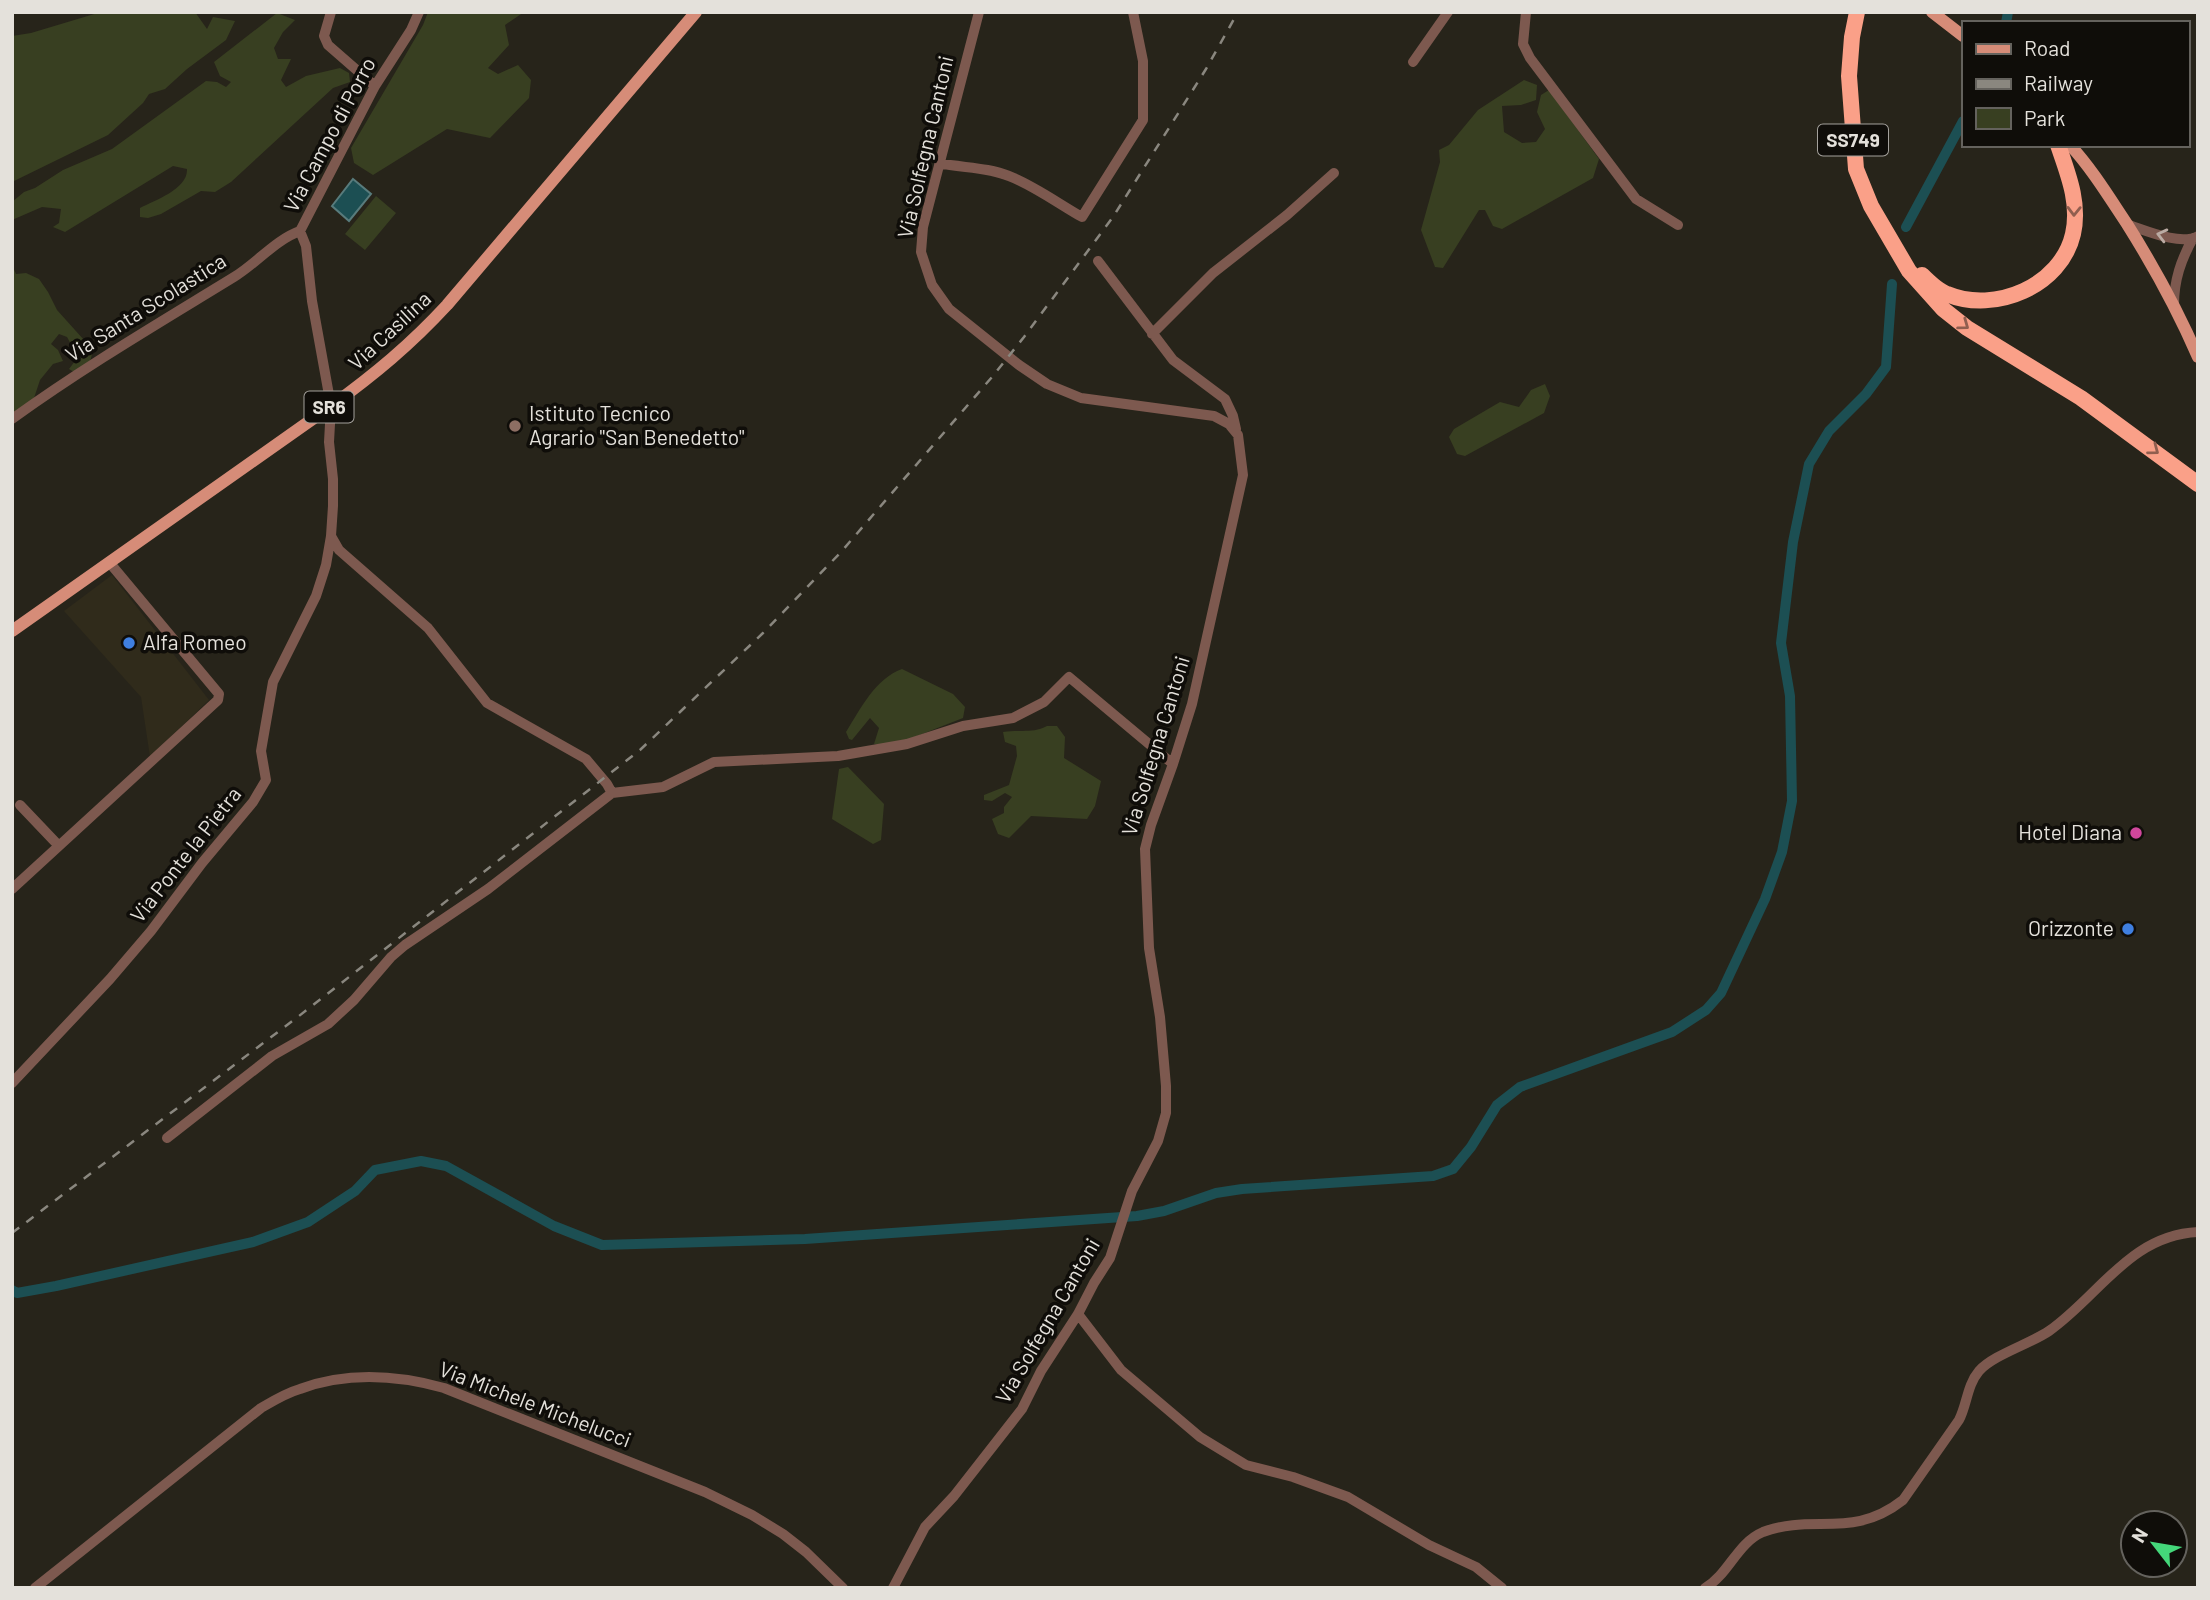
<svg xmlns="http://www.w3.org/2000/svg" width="2210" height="1600" viewBox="0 0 2210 1600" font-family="Barlow,sans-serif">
	<rect width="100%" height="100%" fill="#27241a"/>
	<path fill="#302b1b" d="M112,575L209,700L150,757L141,697L64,611Z"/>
	<path fill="#383f21" d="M101,12H195L207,29L213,17L235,21L226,40L187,69L165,89L149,94L143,103L108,135L12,182V36L31,33Z
		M428,12H524L505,25L509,45L488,68L498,74L518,65L531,80L529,98L490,138L447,129L373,175L354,163L351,148L423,25Z
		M277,13L295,20L283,32L274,48L278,59H291L281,80L286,87L306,76L340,68L349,73L350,82L333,88L231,182L215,192L201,191L161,214L148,218L140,217V208C155,200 188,189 187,169L173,166L65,232L53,227L59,223L61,209L42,207L12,220V202L24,192L35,188L63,170L112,149L206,81L217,82L226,87L231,82L220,76L214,62Z
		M1524,80L1537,85L1536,100L1521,105L1502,106L1504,132L1522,143L1536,142L1545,129L1537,112L1541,95L1549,90L1599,159L1593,178L1502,229L1493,226L1485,210H1479L1443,268L1435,267L1421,230L1440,162L1439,150L1449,145L1478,110Z
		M376,196L396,213L365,250L345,234Z
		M12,265L16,274L26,273L39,279L48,292L57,310L93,350L89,366L74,372L69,369L78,357L67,337L59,334L51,344L58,350L63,361L53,364L40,380L34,398L12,417Z
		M1545,384L1550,396L1544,413L1465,456L1457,454L1449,437L1454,429L1500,402L1519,407L1531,390Z
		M902,669L953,694L965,707L963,718L894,745L874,744L879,728L870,718L852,740L849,739L846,732C861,708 875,679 902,669Z
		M1047,726H1057L1065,737L1064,758L1101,781L1095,806L1087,819L1031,816L1009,838L998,834L992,819L1004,813V807L1012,797L1005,793L992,801L984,800V795L1009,785L1017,756L1016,746L1005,742L1003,732C1020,729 1032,734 1047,726Z
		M848,767L884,804L881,840L873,844L832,819L839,769Z"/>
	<path fill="#1c4f53" stroke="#587b7c" stroke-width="2" d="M353,179L371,194L349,221L332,206Z"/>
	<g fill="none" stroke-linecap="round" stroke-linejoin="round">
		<path stroke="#1c4f53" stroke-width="10" d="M2006,23L2008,12
			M1906,227L1963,121
			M12,1290L17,1293L56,1286L253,1242L308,1222L355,1191L375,1170L421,1161L446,1166L554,1226L602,1245L805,1239L1137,1216L1164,1211L1216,1193L1242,1189L1433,1176L1453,1169L1471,1147L1497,1105L1520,1087L1672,1032L1706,1010L1721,993L1765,899L1782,852L1792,801L1790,696L1781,643L1793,542L1809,464L1829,431L1866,394L1886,367L1892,284"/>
		<path stroke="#7d594f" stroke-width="10" d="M331,12L324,36L328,45L375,86
			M1526,12L1523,44L1530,58L1636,199L1678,225
			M1413,62L1448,12
			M939,163C962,168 987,167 1009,176C1033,185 1059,204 1082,217L1143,120V61L1133,12
			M2126,224C2145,230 2180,246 2198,236
			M1098,261L1173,360L1225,399L1233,416L1236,429
			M2174,305C2174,280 2181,260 2193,238
			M1152,334L1213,273L1287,215L1334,173
			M12,419C84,367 159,323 234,277C257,263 275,240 300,231
			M331,536L339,550L428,628L487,703L586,759L607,784L612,793L663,787L714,762L838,756L907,744L963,726L1013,718L1044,702L1069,677L1173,764
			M20,805L59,846
			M12,889L218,700L219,694L109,562
			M12,1083L110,979L151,931L202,863L253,802L266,780L261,751L273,682L316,596L326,565L331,536L333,506V479L329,442L331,406L312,301L306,246L300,231L375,86L411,30L419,12
			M167,1138L272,1056L328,1024L354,1000L391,957L405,945L488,889L612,793
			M1078,1314L1121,1370L1200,1437L1246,1465L1293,1477L1348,1497L1429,1545L1476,1567L1502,1588
			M35,1588L261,1408C273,1401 286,1393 300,1389C346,1372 397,1375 444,1388L705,1492L752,1515L783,1534L806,1552L843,1588
			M893,1588L925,1527L954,1496L1022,1409L1041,1371L1078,1314L1094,1283L1110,1258L1132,1191L1158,1141L1166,1113V1086L1160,1017L1149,948L1145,849L1151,825L1173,764L1192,704L1243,475L1238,435L1229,424L1214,416L1081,398L1047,384L1019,365L949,309L932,285L921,252L923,227L979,12
			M1705,1588C1729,1574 1737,1543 1763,1532C1814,1513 1852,1540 1903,1500L1959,1420C1967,1405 1967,1385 1979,1371C1993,1355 2030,1344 2049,1331C2099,1296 2130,1235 2198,1232"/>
		<path stroke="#d68c78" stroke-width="12" d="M1932,12L1963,36
			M2070,145C2092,169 2109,197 2127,224C2154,267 2178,311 2198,357
			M12,631L331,406C375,374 410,345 447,305L696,12"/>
		<path stroke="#faa088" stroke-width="16" d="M1857,12L1852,37L1849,76L1856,169L1871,206L1909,271L1943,309L1967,328L2081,398L2198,484
			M1922,275C1929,282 1938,291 1947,294C1995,314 2061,286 2073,234C2080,203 2068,174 2058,145"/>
		<path stroke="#8a877f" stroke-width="2.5" stroke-dasharray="9 9" stroke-linecap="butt" d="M12,1233L299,1016L640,750L763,633L841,552L992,377L1024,337L1113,217L1206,69L1238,12"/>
	</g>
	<defs><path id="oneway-chevron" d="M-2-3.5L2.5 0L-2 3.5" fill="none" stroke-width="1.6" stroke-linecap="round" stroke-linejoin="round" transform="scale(1.75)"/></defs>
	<g stroke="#905e4f">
		<use href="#oneway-chevron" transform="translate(2074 211) rotate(91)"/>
		<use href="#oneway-chevron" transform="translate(1964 325) rotate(36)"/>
		<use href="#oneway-chevron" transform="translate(2154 450) rotate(37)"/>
	</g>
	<use stroke="#bbaba3" href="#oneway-chevron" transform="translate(2162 235) rotate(-166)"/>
	<circle fill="#8d6e63" stroke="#0f0d09" stroke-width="2.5" cx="515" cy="426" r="7"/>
	<g fill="#3f7fe0" stroke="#0f0d09" stroke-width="2.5">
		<circle cx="129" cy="643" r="7"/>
		<circle cx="2128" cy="929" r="7"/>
	</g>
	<circle fill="#d1479c" stroke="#0f0d09" stroke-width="2.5" cx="2136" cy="833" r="7"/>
	<g text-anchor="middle" stroke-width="7" stroke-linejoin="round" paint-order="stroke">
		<g fill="#0f0d09" stroke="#a4a19c" stroke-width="2">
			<rect x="1818" y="124.5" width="70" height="31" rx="5"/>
			<rect x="304.5" y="391.5" width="49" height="31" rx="5"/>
		</g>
		<g font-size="19" font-weight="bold" fill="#e4e1db">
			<text x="1853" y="147">SS749</text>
			<text x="329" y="414">SR6</text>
		</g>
		<g font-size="21" fill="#e4e1db" stroke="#0f0d09">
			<text transform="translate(330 135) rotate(-62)" y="7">Via Campo di Porro</text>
			<text transform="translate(926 147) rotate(-77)" y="7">Via Solfegna Cantoni</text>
			<text transform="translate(146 308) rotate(-32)" y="7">Via Santa Scolastica</text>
			<text transform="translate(390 331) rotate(-43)" y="7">Via Casilina</text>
			<text transform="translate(1156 746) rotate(-73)" y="7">Via Solfegna Cantoni</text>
			<text transform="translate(186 855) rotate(-52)" y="7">Via Ponte la Pietra</text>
			<text transform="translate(1048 1321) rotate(-60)" y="7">Via Solfegna Cantoni</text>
			<text transform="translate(535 1405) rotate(21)" y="7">Via Michele Michelucci</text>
		</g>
		<g font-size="21" fill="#e4e1db" stroke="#0f0d09" text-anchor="start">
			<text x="529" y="421">Istituto Tecnico<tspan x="529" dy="24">Agrario "San Benedetto"</tspan></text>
			<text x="143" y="650">Alfa Romeo</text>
			<text x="2122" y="840" text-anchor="end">Hotel Diana</text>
			<text x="2114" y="936" text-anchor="end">Orizzonte</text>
		</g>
	</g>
	<rect width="2210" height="1600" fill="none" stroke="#e4e1db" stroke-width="28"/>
	<rect x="1962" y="21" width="228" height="126" fill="#0f0d09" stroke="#64625d" stroke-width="2"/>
	<rect x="1976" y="44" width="35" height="10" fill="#d68c78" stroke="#64625d" stroke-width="2"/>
	<text x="2024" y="56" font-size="21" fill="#e4e1db">Road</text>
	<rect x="1976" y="79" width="35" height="10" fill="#8a877f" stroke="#64625d" stroke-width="2"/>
	<text x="2024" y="91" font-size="21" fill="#e4e1db">Railway</text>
	<rect x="1976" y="108" width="35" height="21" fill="#383f21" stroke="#64625d" stroke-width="2"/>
	<text x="2024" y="126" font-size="21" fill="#e4e1db">Park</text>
	<g transform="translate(2154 1544) rotate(301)"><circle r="33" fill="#0f0d09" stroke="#64625d" stroke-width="2"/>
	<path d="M0-5L12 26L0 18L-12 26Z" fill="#44d77a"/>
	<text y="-10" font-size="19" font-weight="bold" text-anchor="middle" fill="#e4e1db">N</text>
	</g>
</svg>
